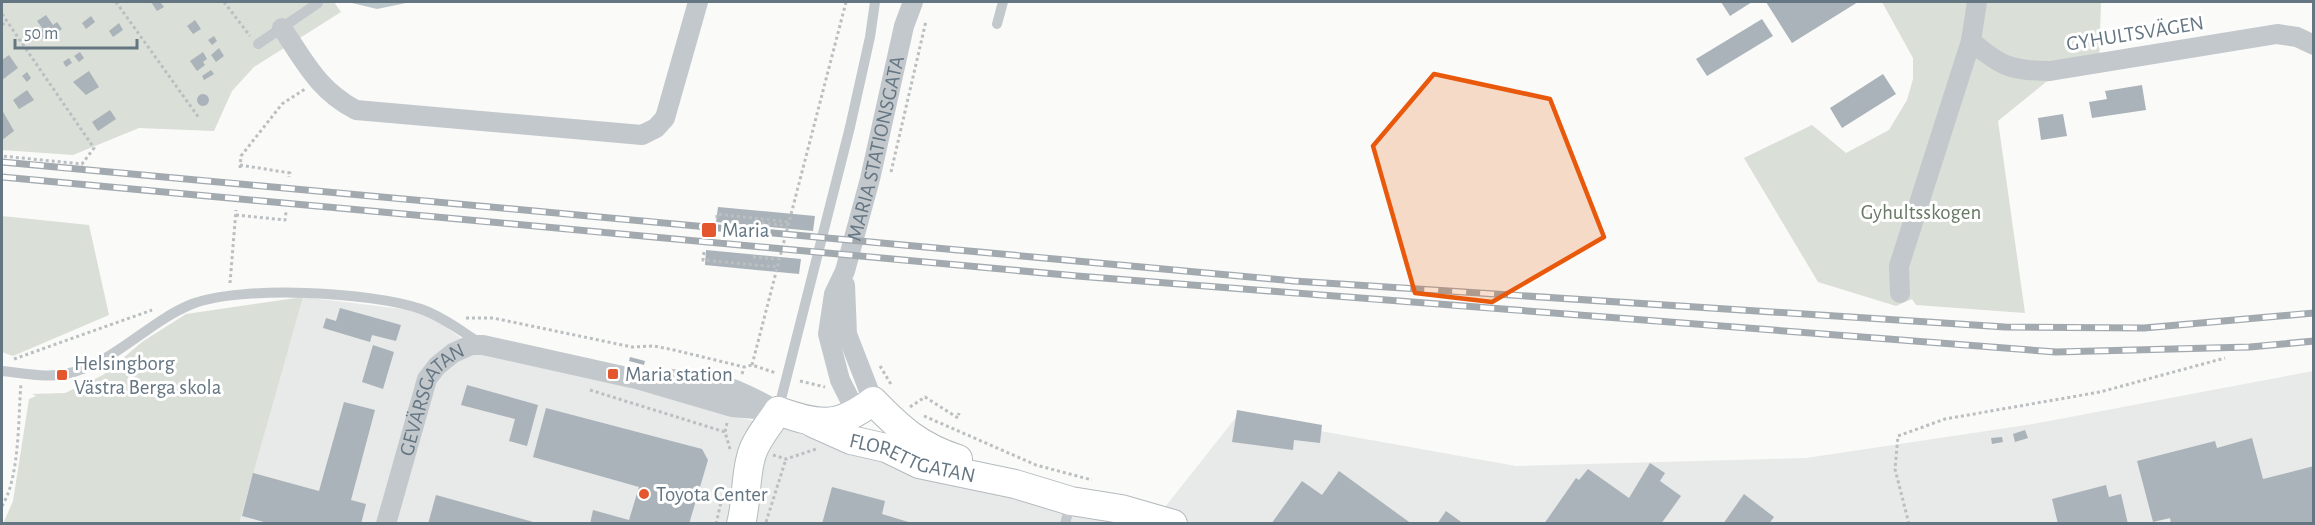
<svg xmlns="http://www.w3.org/2000/svg" width="2315" height="525" viewBox="0 0 2315 525" font-family="'Alegreya Sans',sans-serif">
	<rect width="100%" height="100%" fill="#fafaf8"/>
	<path fill="#e8e9e9" d="M303,297L411,310L432,317L468,343L728,415L836,440L1154,521L1237,416L1516,466L1806,458L2033,424L2313,371V523L237,524Z"/>
	<path fill="#dadfd7" d="M2,2H334L341,12L254,67L232,91L214,131L139,128L73,155L2,150Z
		M1882,2H2101L2099,66L2046,82L1998,121L2025,313L1916,305L1912,299L1896,306L1818,282L1744,158L1812,125L1846,153L1889,130L1907,100L1913,79V58Z
		M2,216L89,225L109,315L13,356L2,352Z
		M303,297L239,523L3,524L13,501L29,399L36,396L32,394L65,393L103,375L142,342L186,314Z"/>
	<path fill="#bbc7cb" d="M348,2H411L377,9Z"/>
	<path fill="#aab3b9" d="M151,2H160L164,7L157,11Z
		M1721,2H1752L1730,16Z
		M1766,2H1858L1792,43Z
		M46,15L53,25L57,22L62,29L45,41L39,32L43,29L37,21Z
		M91,16L95,22L86,29L82,23Z
		M1762,19L1773,36L1707,76L1696,59Z
		M195,20L201,29L193,34L187,26Z
		M119,23L123,30L113,37L109,31Z
		M214,36L217,41L212,45L208,40Z
		M219,48L224,56L216,62L211,55Z
		M80,52L84,58L79,62L74,56Z
		M203,52L207,59L203,62L205,65L197,71L190,61Z
		M9,55L18,68L2,80V60Z
		M69,58L72,63L66,67L63,62Z
		M211,70L214,74L204,80L202,76Z
		M89,71L99,87L86,95L73,82Z
		M27,72L31,78L27,82L22,76Z
		M1883,74L1896,94L1842,128L1830,108Z
		M2142,85L2146,110L2092,118L2089,102L2107,99L2105,91Z
		M27,90L34,100L19,109L13,100Z
		M197 100a6 6 0 1 1 12 0a6 6 0 1 1-12 0Z
		M2,110L14,131L2,140Z
		M110,110L116,119L98,131L92,122Z
		M2063,114L2067,136L2041,140L2038,118Z
		M718,207L815,216L813,231L716,222Z
		M706,250L801,259L799,274L705,265Z
		M340,308L401,325L396,341L372,335L370,342L323,328L326,318L336,321Z
		M373,345L394,352L383,389L362,382Z
		M630,357L645,361L644,365L629,361Z
		M467,385L538,405L527,446L509,441L515,419L461,405Z
		M344,402L375,410L351,500L366,504L361,524H271L242,516L253,473L319,491Z
		M546,408L702,449L708,460L689,524H590L593,510L629,520L639,487L533,457Z
		M1237,410L1322,425L1320,443L1294,440L1293,450L1232,442Z
		M2025,430L2028,438L2015,442L2013,434Z
		M2002,437L2003,442L1992,444L1991,438Z
		M2252,438L2263,479L2314,466V524H2171L2170,518L2153,522L2137,461L2215,441L2217,448Z
		M1650,463L1665,473L1660,481L1681,496L1661,524H1544L1576,478L1579,480L1588,469L1629,498Z
		M1339,471L1398,514L1412,524H1271L1302,481L1322,495Z
		M2106,485L2109,497L2121,494L2128,524H2058L2052,499Z
		M832,487L885,501L882,514L915,524H822Z
		M1744,494L1774,517L1769,524H1723Z
		M436,495L537,523V524H428Z
		M1446,511L1464,524H1437Z"/>
	<g fill="none" stroke-linecap="round" stroke-linejoin="round">
		<defs>
			<g id="secondary">
				<path d="M778,411C818,425 837,429 873,401C900,429 920,447 958,459"/>
				<path id="s3" d="M813,423L851,440L886,448L919,464L1015,484L1071,501L1121,509L1173,524"/>
				<path d="M741,524C747,502 745,478 751,457C755,440 769,425 778,411"/>
			</g>
		</defs>
		<use href="#secondary" stroke="#b3babf" stroke-width="30"/>
		<path stroke="#bbbfc2" stroke-width="3" stroke-dasharray="3 3" stroke-linecap="butt" d="M116,2L199,118
			M224,2L250,36
			M2,14L94,148L82,164L2,156
			M2,25L7,21
			M240,165L290,173L289,177
			M240,168L241,156L282,104L305,89
			M891,172L926,21
			M236,215L285,220L286,212
			M717,218V214L789,222
			M756,222L787,226
			M704,252L703,260L777,267
			M753,257L778,259
			M230,283L236,210
			M466,318H493L632,347L654,346L674,350L744,367
			M14,359L152,310
			M752,365L846,2
			M880,366L892,386
			M742,374L744,367L752,365L776,373
			M800,381L825,387
			M590,390L725,432
			M910,407L925,397L958,418L959,413
			M924,416L1036,465L1092,480
			M727,423L725,432L730,449
			M773,455L786,459L816,449
			M2,506C20,477 18,418 21,384
			M766,522L786,459
			M716,524L721,502
			M1909,524L1895,469L1898,436L1945,419L2100,392L2225,358"/>
		<path stroke="#c3c8cc" stroke-width="10" d="M997,24L1003,2
			M258,44L318,3
			M2,371C21,373 46,378 65,374C113,365 147,322 192,304C241,285 372,292 421,309C443,317 461,331 480,343
			M778,411L850,127L870,37L875,2
			M1065,524L1071,501"/>
		<g stroke="#c3c8cc" stroke-width="20">
			<path d="M282,28C305,62 318,90 356,110L642,135L656,128L665,118L698,2"/>
			<path d="M1971,41C2000,66 2011,71 2050,71L2277,34L2297,37L2314,45"/>
			<path d="M845,285L847,334L873,401"/>
			<path d="M1900,293L1899,266L1971,41L1977,2"/>
			<path d="M658,379C706,378 728,383 770,407"/>
			<path id="s1" d="M857,414L840,380L828,334L834,294L845,271L870,179L904,26L913,2"/>
			<path id="s2" d="M386,524L427,379L437,366L453,353L471,345H483L636,379L732,407L778,411"/>
		</g>
		<use href="#secondary" stroke="#fff" stroke-width="28"/>
		<defs>
			<path id="rail" d="M2,162L1294,281L2005,327L2144,328L2314,313
				M2,177L1077,276L2056,352L2250,347L2314,341"/>
		</defs>
		<use href="#rail" stroke="#a2aab0" stroke-width="7"/>
		<use href="#rail" stroke="#fff" stroke-width="4.5" stroke-dasharray="14" stroke-linecap="butt"/>
	</g>
	<path fill="#e8590c" fill-opacity="0.2" stroke="#e8590c" stroke-width="4.5" stroke-linejoin="round" d="M1434,74L1550,99L1604,237L1492,302L1415,293L1373,146Z"/>
	<g fill="#e4572e" stroke="#fff" stroke-width="2">
		<rect x="701" y="222" width="16" height="16" rx="3"/>
		<rect x="607" y="368" width="12" height="12" rx="3"/>
		<rect x="56" y="369" width="12" height="12" rx="3"/>
		<circle cx="644" cy="494" r="6"/>
	</g>
	<g text-anchor="middle" stroke-width="6" stroke-linejoin="round" paint-order="stroke">
		<g font-size="21" fill="#657683" stroke="#fff">
			<text transform="translate(2135 33) rotate(-9)" y="7">GYHULTSVÄGEN</text>
			<text dy="7" stroke="none"><textPath href="#s1" startOffset="278">MARIA STATIONSGATA</textPath></text>
			<text dy="7" stroke="none"><textPath href="#s2" startOffset="135">GEVÄRSGATAN</textPath></text>
			<text dy="7" stroke="none"><textPath href="#s3" startOffset="106">FLORETTGATAN</textPath></text>
		</g>
		<g font-size="21" fill="#687a64" stroke="#fff">
			<text x="1921" y="219">Gyhultsskogen</text>
		</g>
		<g font-size="21" fill="#657683" stroke="#fff" text-anchor="start">
			<text x="722" y="237">Maria</text>
			<text x="74" y="370">Helsingborg<tspan x="74" dy="24">Västra Berga skola</tspan></text>
			<text x="625" y="381">Maria station</text>
			<text x="656" y="501">Toyota Center</text>
		</g>
	</g>
	<rect width="2315" height="525" fill="none" stroke="#657683" stroke-width="6"/>
	<path d="M15 39v9h122v-9" fill="none" stroke="#657683" stroke-width="3"/>
	<text x="24" y="39" font-size="18" fill="#657683" stroke="#ffffff" stroke-width="4.5" paint-order="stroke">50 m</text>
</svg>
